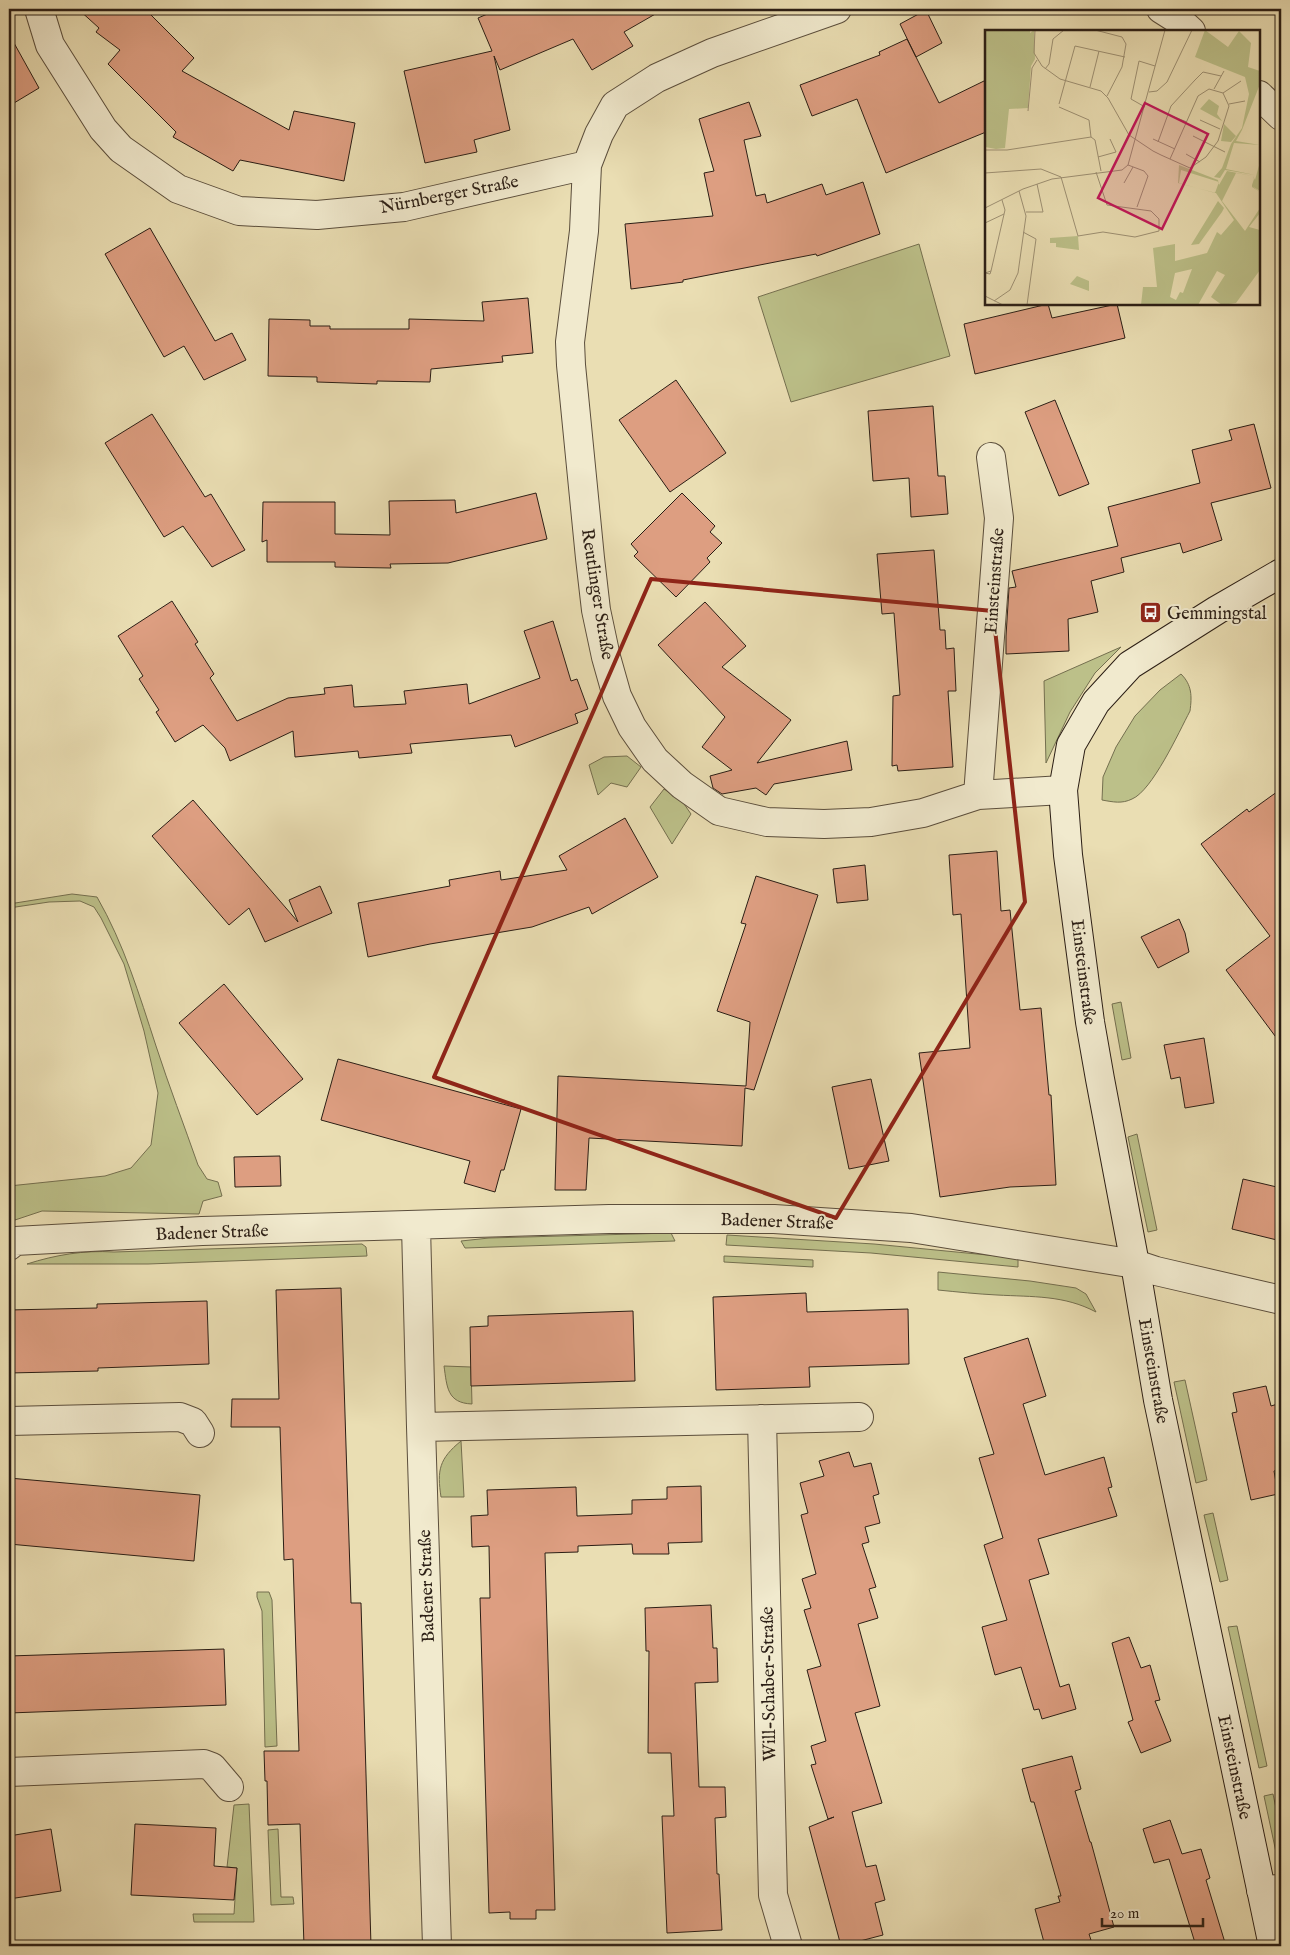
<svg xmlns="http://www.w3.org/2000/svg" width="1290" height="1955" viewBox="0 0 1290 1955" font-family="'IM FELL English',serif">
	<rect width="100%" height="100%" fill="#eadeb3"/>
	<filter id="stains"><feTurbulence type="fractalNoise" baseFrequency=".004" numOctaves="4"/><feColorMatrix values="0 0 0 0 .2 0 0 0 0 .09 0 0 0 0 .02 0 0 0 .5 -.17"/></filter>
	<radialGradient id="worn" r=".72"><stop offset=".6" stop-color="#630" stop-opacity="0"/><stop offset="1" stop-color="#630" stop-opacity=".3"/></radialGradient>
	<path fill="#bcc089" stroke="#746f4f" d="M919,244L950,356L791,402L758,297Z
		M1121,647L1095,673L1070,712L1046,763L1044,681Z
		M1181,674C1192,685 1192,696 1190,711C1179,732 1152,791 1132,799C1122,804 1113,802 1102,800L1103,777L1116,747L1135,716L1160,690Z
		M627,756L641,767L627,787L611,783L598,795L589,765L604,757Z
		M664,789L682,801L691,814L672,844L650,807Z
		M72,894L97,897C124,944 139,994 156,1046C169,1086 184,1125 198,1165L207,1179L218,1182L222,1196L203,1201L199,1214L42,1211L9,1222V1186L105,1176L131,1168L151,1145L158,1093L144,1031L124,964L101,918L94,907L80,901L49,902L9,908V904Z
		M1121,1002L1131,1058L1122,1060L1112,1004Z
		M1137,1134L1157,1230L1148,1232L1128,1137Z
		M671,1233L675,1241L465,1248L461,1241L489,1238Z
		M727,1235L874,1244L1018,1258V1267L871,1253L726,1245Z
		M362,1244L366,1247L367,1256L148,1264H27C55,1255 84,1250 114,1252Z
		M724,1256L813,1260V1267L724,1262Z
		M938,1272L1030,1281L1076,1288L1086,1294L1096,1312C1064,1295 1033,1297 997,1295C977,1294 958,1292 938,1290Z
		M444,1366L471,1367L472,1404C447,1403 447,1387 444,1366Z
		M1185,1380L1207,1480L1196,1483L1174,1382Z
		M461,1441L464,1497H441C437,1470 439,1459 461,1441Z
		M1213,1513L1228,1580L1220,1582L1204,1515Z
		M257,1592H269L272,1600L277,1746L265,1747L262,1611L257,1597Z
		M1237,1626L1267,1766L1259,1768L1228,1627Z
		M1273,1794L1281,1832V1856L1277,1857L1264,1796Z
		M249,1804L254,1922H194L193,1914H234L237,1868L227,1867L234,1805Z
		M278,1829L281,1897H293L294,1904L271,1905L268,1830Z"/>
	<path fill="#dd9e81" stroke="#2b1e15" d="M78,9H145L194,58L182,71L289,130L294,111L355,123L344,181L240,160L233,171L173,137L176,132L108,64L120,50L96,32L99,28Z
		M499,9H664L624,32L633,46L592,70L573,39L500,70L494,56L510,130L474,140L477,152L425,163L404,71L492,51L478,18Z
		M926,10L942,43L916,57L900,24Z
		M9,34L39,88L9,106Z
		M907,39L939,103L986,80V132L886,173L857,99L812,116L800,85L880,55L879,52Z
		M749,102L761,136L744,140L756,196L765,194L767,203L822,184L826,195L863,182L880,234L817,256L816,254L683,280V282L631,289L625,224L713,216L704,173L714,171L699,119Z
		M150,228L215,341L232,333L246,360L204,380L184,346L164,357L105,254Z
		M528,298L533,353L502,356L503,362L431,369L430,382L377,381V384L317,382V377L268,376L269,319L310,320V326H330V329H409V319L484,321L482,302Z
		M1048,304L1052,318L1117,304L1125,338L975,374L964,324Z
		M676,380L726,453L670,492L619,420Z
		M1055,400L1089,484L1059,496L1025,412Z
		M933,406L938,476H945L948,514L911,517L909,478L873,481L868,411Z
		M152,414L205,497L211,494L245,550L212,567L183,526L164,537L105,443Z
		M1254,424L1271,488L1211,503L1222,540L1183,553L1180,543L1121,558L1124,572L1091,581L1098,612L1068,619L1069,651L1006,654V636L1009,588L1016,587L1012,571L1118,546L1108,507L1200,483L1192,450L1232,440L1229,430Z
		M536,493L547,539L448,563L390,564L391,568L335,567V562H267V540L262,542L263,502H335V534L390,535L389,501L455,500L456,513Z
		M682,493L715,526L710,532L722,543L707,558L710,562L676,597L634,556L638,552L631,544Z
		M934,550L940,630H945L946,649L954,648L956,691H948L953,767L898,771L897,765L892,766L893,696L900,695L894,613L882,614L877,554Z
		M172,601L198,642L195,644L214,674L210,678L237,721L288,698L325,694L324,688L352,685L354,707L406,704L404,691L467,684L469,704L540,678L524,631L553,621L571,681L577,679L588,709L575,714L578,723L515,747L511,735L410,744L412,753L359,758L358,751L295,757L293,731L230,761L225,748L203,725L175,742L156,712L159,710L139,679L143,676L118,636Z
		M705,602L746,646L722,667L791,720L757,763L847,741L852,770L774,784L766,795L756,788L722,794L713,788L710,776L732,770L702,747L725,717L658,645Z
		M1281,789V1044L1226,970L1270,936L1201,844L1247,809L1249,812Z
		M193,800L298,922L289,900L320,886L332,913L265,942L249,908L229,925L152,836Z
		M625,818L658,877L592,914L589,907L532,927L430,944L368,957L358,903L450,886L449,880L500,871L501,880L567,870L559,856Z
		M997,851L1001,911L1010,910L1020,1010L1041,1008L1049,1095H1051L1056,1185L1010,1187L940,1197L919,1053L970,1048L961,914L953,915L949,855Z
		M865,865L868,900L837,903L833,869Z
		M756,876L818,895L754,1090L745,1088L742,1146L589,1138L586,1190H555L558,1076L746,1086L750,1022L717,1011L746,924L741,923Z
		M1179,919L1185,933L1189,952L1158,968L1141,937Z
		M224,984L303,1079L257,1115L179,1023Z
		M1204,1038L1214,1103L1185,1108L1180,1077L1171,1079L1164,1045Z
		M338,1059L521,1109L504,1170H501L495,1192L464,1183L470,1161L321,1120Z
		M871,1079L889,1161L849,1169L832,1087Z
		M280,1156L281,1186L235,1187L234,1157Z
		M1243,1179L1281,1188V1241L1232,1229Z
		M341,1288L351,1603H361L371,1946H304L300,1824L268,1825L267,1781H265L264,1751H299L293,1559L284,1560L280,1427H231L232,1399H279L276,1290Z
		M806,1293L807,1312L908,1309L909,1364L809,1367L810,1387L716,1390L713,1297Z
		M207,1301L209,1364L98,1368V1371L9,1373V1310L97,1308V1304Z
		M633,1311L635,1381L471,1386L470,1327L488,1326V1316Z
		M1028,1338L1046,1396L1023,1404L1045,1475L1104,1457L1112,1487L1108,1488L1117,1516L1038,1539L1049,1574L1029,1580L1060,1687L1069,1684L1076,1709L1042,1719L1039,1709L1034,1710L1021,1667L995,1675L982,1627L1007,1620L984,1545L1003,1538L979,1458L994,1454L964,1358Z
		M1266,1386L1271,1406L1281,1403V1469L1274,1471L1278,1494L1251,1500L1232,1413L1237,1412L1233,1393Z
		M849,1452L854,1467L871,1463L879,1494L873,1496L880,1523L865,1527L869,1542L862,1544L876,1587L869,1589L878,1618L858,1624L880,1706L855,1713L882,1803L852,1812L866,1867L876,1865L885,1900L875,1903L883,1935L841,1946L809,1827L834,1817L828,1819L811,1765L816,1764L811,1746L826,1741L807,1670L821,1666L804,1610L811,1608L802,1579L816,1574L801,1515L808,1513L800,1483L824,1476L819,1461Z
		M9,1478L200,1495L194,1561L9,1544Z
		M701,1486L702,1542L668,1543L669,1554H633L632,1544L578,1546V1552L545,1553L555,1910H536V1919H510V1912L489,1913L480,1598H490L489,1546L472,1547L471,1516L488,1515L487,1490L576,1487L577,1516L632,1514V1500L667,1499V1487Z
		M711,1605L713,1648H717L718,1682L695,1683L699,1787H725L726,1817L715,1818L717,1874H719L722,1930L667,1933L662,1816H674L671,1753H648L649,1651H646L645,1608Z
		M1129,1637L1141,1668L1150,1665L1160,1700L1155,1701L1171,1741L1141,1753L1128,1722L1133,1720L1112,1643Z
		M224,1649L226,1705L9,1713V1656Z
		M1072,1756L1081,1789L1075,1791L1090,1842H1091L1114,1927L1089,1934L1091,1940L1069,1946H1045L1035,1909L1060,1902L1058,1896H1061L1034,1802H1031L1022,1769Z
		M1170,1820L1182,1854L1201,1849L1210,1878L1206,1880L1226,1946H1196L1169,1859L1154,1863L1143,1829Z
		M135,1824L216,1828L214,1866L237,1868L234,1900L131,1895Z
		M51,1829L61,1891L9,1899V1836Z"/>
	<g fill="none" stroke-linecap="round" stroke-linejoin="round">
		<defs>
			<path id="street" d="M39,9L50,45L103,129L121,149L178,189L239,211L317,215L404,207L587,165
				M837,9L712,53L657,78L615,105L599,134L587,165L584,231L570,342L571,365L590,558L596,610L606,657L617,696L632,727L655,760L682,785L719,811L767,822L824,824L871,822L923,813L978,795L1063,790
				M1161,9L1180,21L1191,31
				M1259,95L1281,116
				M978,795L999,518L991,457
				M416,1226L421,1427L437,1946
				M9,1246L15,1241L202,1231L609,1219H774L911,1228L1110,1260L1135,1264L1156,1271L1281,1300
				M762,1419L773,1895L788,1946
				M9,1421L180,1417L193,1422L200,1433
				M421,1427L859,1417
				M9,1772L204,1764L212,1767L229,1787
				M1261,1890L1281,1889"/>
			<path id="secondary" d="M1273,1946L1158,1400L1135,1264L1100,1079L1090,1022L1068,855L1063,790L1071,745L1096,702L1130,665L1217,610L1281,573"/>
		</defs>
		<use href="#street" stroke="#5b4e3c" stroke-width="30"/>
		<use href="#secondary" stroke="#2b1e15" stroke-width="30"/>
		<use href="#street" stroke="#f1eace" stroke-width="28"/>
		<use href="#secondary" stroke="#f1eace" stroke-width="28"/>
	</g>
	<path fill="none" stroke="#8f2418" stroke-width="4" stroke-linejoin="round" d="M651,579L993,611L1025,902L836,1218L434,1077Z"/>
	<defs>
		<symbol id="bus-square" viewBox="-11 -11 22 22"><rect x="-9" y="-9" width="18" height="18" rx="4" fill="#8f2418" stroke="#f1eace"/><path d="M-5-6H5V4H4V6H2V4H-2V6H-4V4H-5ZM-3.5-4V0h7V-4ZM-3.5 1.2v1.5H-2V1.2ZM2 1.2v1.5H3.5V1.2Z" fill="#fff"/></symbol>
	</defs>
	<g fill-rule="evenodd">
		<use href="#bus-square" x="1138" y="600" width="25" height="25"/>
	</g>
	<g text-anchor="middle" stroke-width="4" stroke-linejoin="round" paint-order="stroke">
		<g font-size="18" fill="#2b1e15" stroke="#f1eace">
			<text transform="translate(449 194) rotate(-11)" y="6">Nürnberger Straße</text>
			<text transform="translate(994 581) rotate(-86)" y="6">Einsteinstraße</text>
			<text transform="translate(598 594) rotate(81)" y="6">Reutlinger Straße</text>
			<text transform="translate(1084 972) rotate(83)" y="6">Einsteinstraße</text>
			<text transform="translate(777 1221) rotate(2)" y="6">Badener Straße</text>
			<text transform="translate(212 1232) rotate(-2)" y="6">Badener Straße</text>
			<text transform="translate(1154 1371) rotate(80)" y="6">Einsteinstraße</text>
			<text transform="translate(426 1586) rotate(-92)" y="6">Badener Straße</text>
			<text transform="translate(768 1684) rotate(-91)" y="6">Will-Schaber-Straße</text>
			<text transform="translate(1235 1767) rotate(78)" y="6">Einsteinstraße</text>
		</g>
		<g font-size="18" fill="#2b1e15" stroke="#f1eace" text-anchor="start">
			<text x="1167" y="619">Gemmingstal</text>
		</g>
	</g>
	<g transform="translate(985 30)">
		<rect width="275" height="275" fill="#eadeb3"/>
		<path d="M0,0H45V3L49,0L50,29L46,36L43,78L24,79L20,118L11,119L0,117ZM220,0L243,17L254,1L266,13L263,37L275,41V54L257,100L251,111L275,115L249,113L241,139L270,145L275,128L270,145L240,140L235,148L229,147L237,138L246,114L257,98L264,64L260,47L210,27ZM224,69L234,76L232,84L237,91L215,79ZM239,94L251,106L246,112L236,111ZM275,132V161L267,156L275,162L267,157V155L269,149L268,146L251,143L237,171L260,201L275,178V183L264,197L275,200V240L251,273L237,275L226,267L240,245L232,241L213,275H156L158,257H172L168,218L190,214V231L222,223L232,202L236,205L249,190L231,163L193,153L194,135L233,150L234,155L242,141L268,146L270,150ZM196,140L234,152L230,163L194,153ZM207,239L198,263L195,262L191,270L185,267L190,243ZM233,171L239,178L237,182L214,214L206,215ZM93,206L94,220L71,217V213H65V208ZM92,246L104,251V261L85,254Z" fill="#bcc089" fill-rule="evenodd"/>
		<path fill="none" stroke="#9e9174" stroke-width="1" d="M50,0L49,23L57,36L75,49L116,61L123,68L144,105L168,121L176,125L196,134L205,138L221,127L233,111L244,76L238,63L224,59L213,66L185,129M110,0L137,7L141,14L137,37L122,66M60,39L64,34L68,9L79,0M105,57L114,21M229,59L239,41M164,62L172,61L182,52L207,0M238,63L256,51M74,74L90,16L140,27M244,74L260,71M74,77L104,90L106,107M160,77L146,69L154,31L170,36M43,81L47,38L52,30M184,85L202,92M215,90L235,99M208,106L240,122M168,109L190,119M173,112L186,76L210,50L218,42L236,46M0,120H22L106,107L110,110L116,141M201,124L215,132M113,127L131,122L125,109M143,135L180,0M143,135L159,141L163,146L152,177M0,143L56,139L76,147M76,147L93,206L118,202L150,207L174,201V189L166,181L122,175L111,142M139,153L148,137M0,178L38,159L67,149L137,140L143,135M41,182H58L52,154M0,193L19,184M38,202L51,209L42,275M6,241L5,244L0,243L6,241L20,180L17,170M0,266L18,275M9,271L25,260L33,243L41,186L34,161"/>
		<path fill="#c2185b" fill-opacity="0.15" stroke="#c2185b" stroke-width="2.5" d="M160,73L223,104L177,199L113,168Z"/>
		<rect width="275" height="275" fill="none" stroke="#2b1e15" stroke-width="2.5"/>
	</g>
	<rect width="1290" height="1955" fill="none" stroke="#eadeb3" stroke-width="30"/>
	<rect x="10" y="10" width="1270" height="1935" fill="none" stroke="#2b1e15" stroke-width="2.5"/>
	<rect x="15" y="15" width="1260" height="1925" fill="none" stroke="#2b1e15"/>
	<path d="M1102 1918v8h101v-8" fill="none" stroke="#2b1e15" stroke-width="2.5"/>
	<text x="1110" y="1918" font-size="15" fill="#2b1e15" stroke="#f1eace" stroke-width="4" paint-order="stroke">20 m</text>
	<rect width="100%" height="100%" filter="url(#stains)"/>
	<rect width="100%" height="100%" fill="url(#worn)"/>
</svg>
